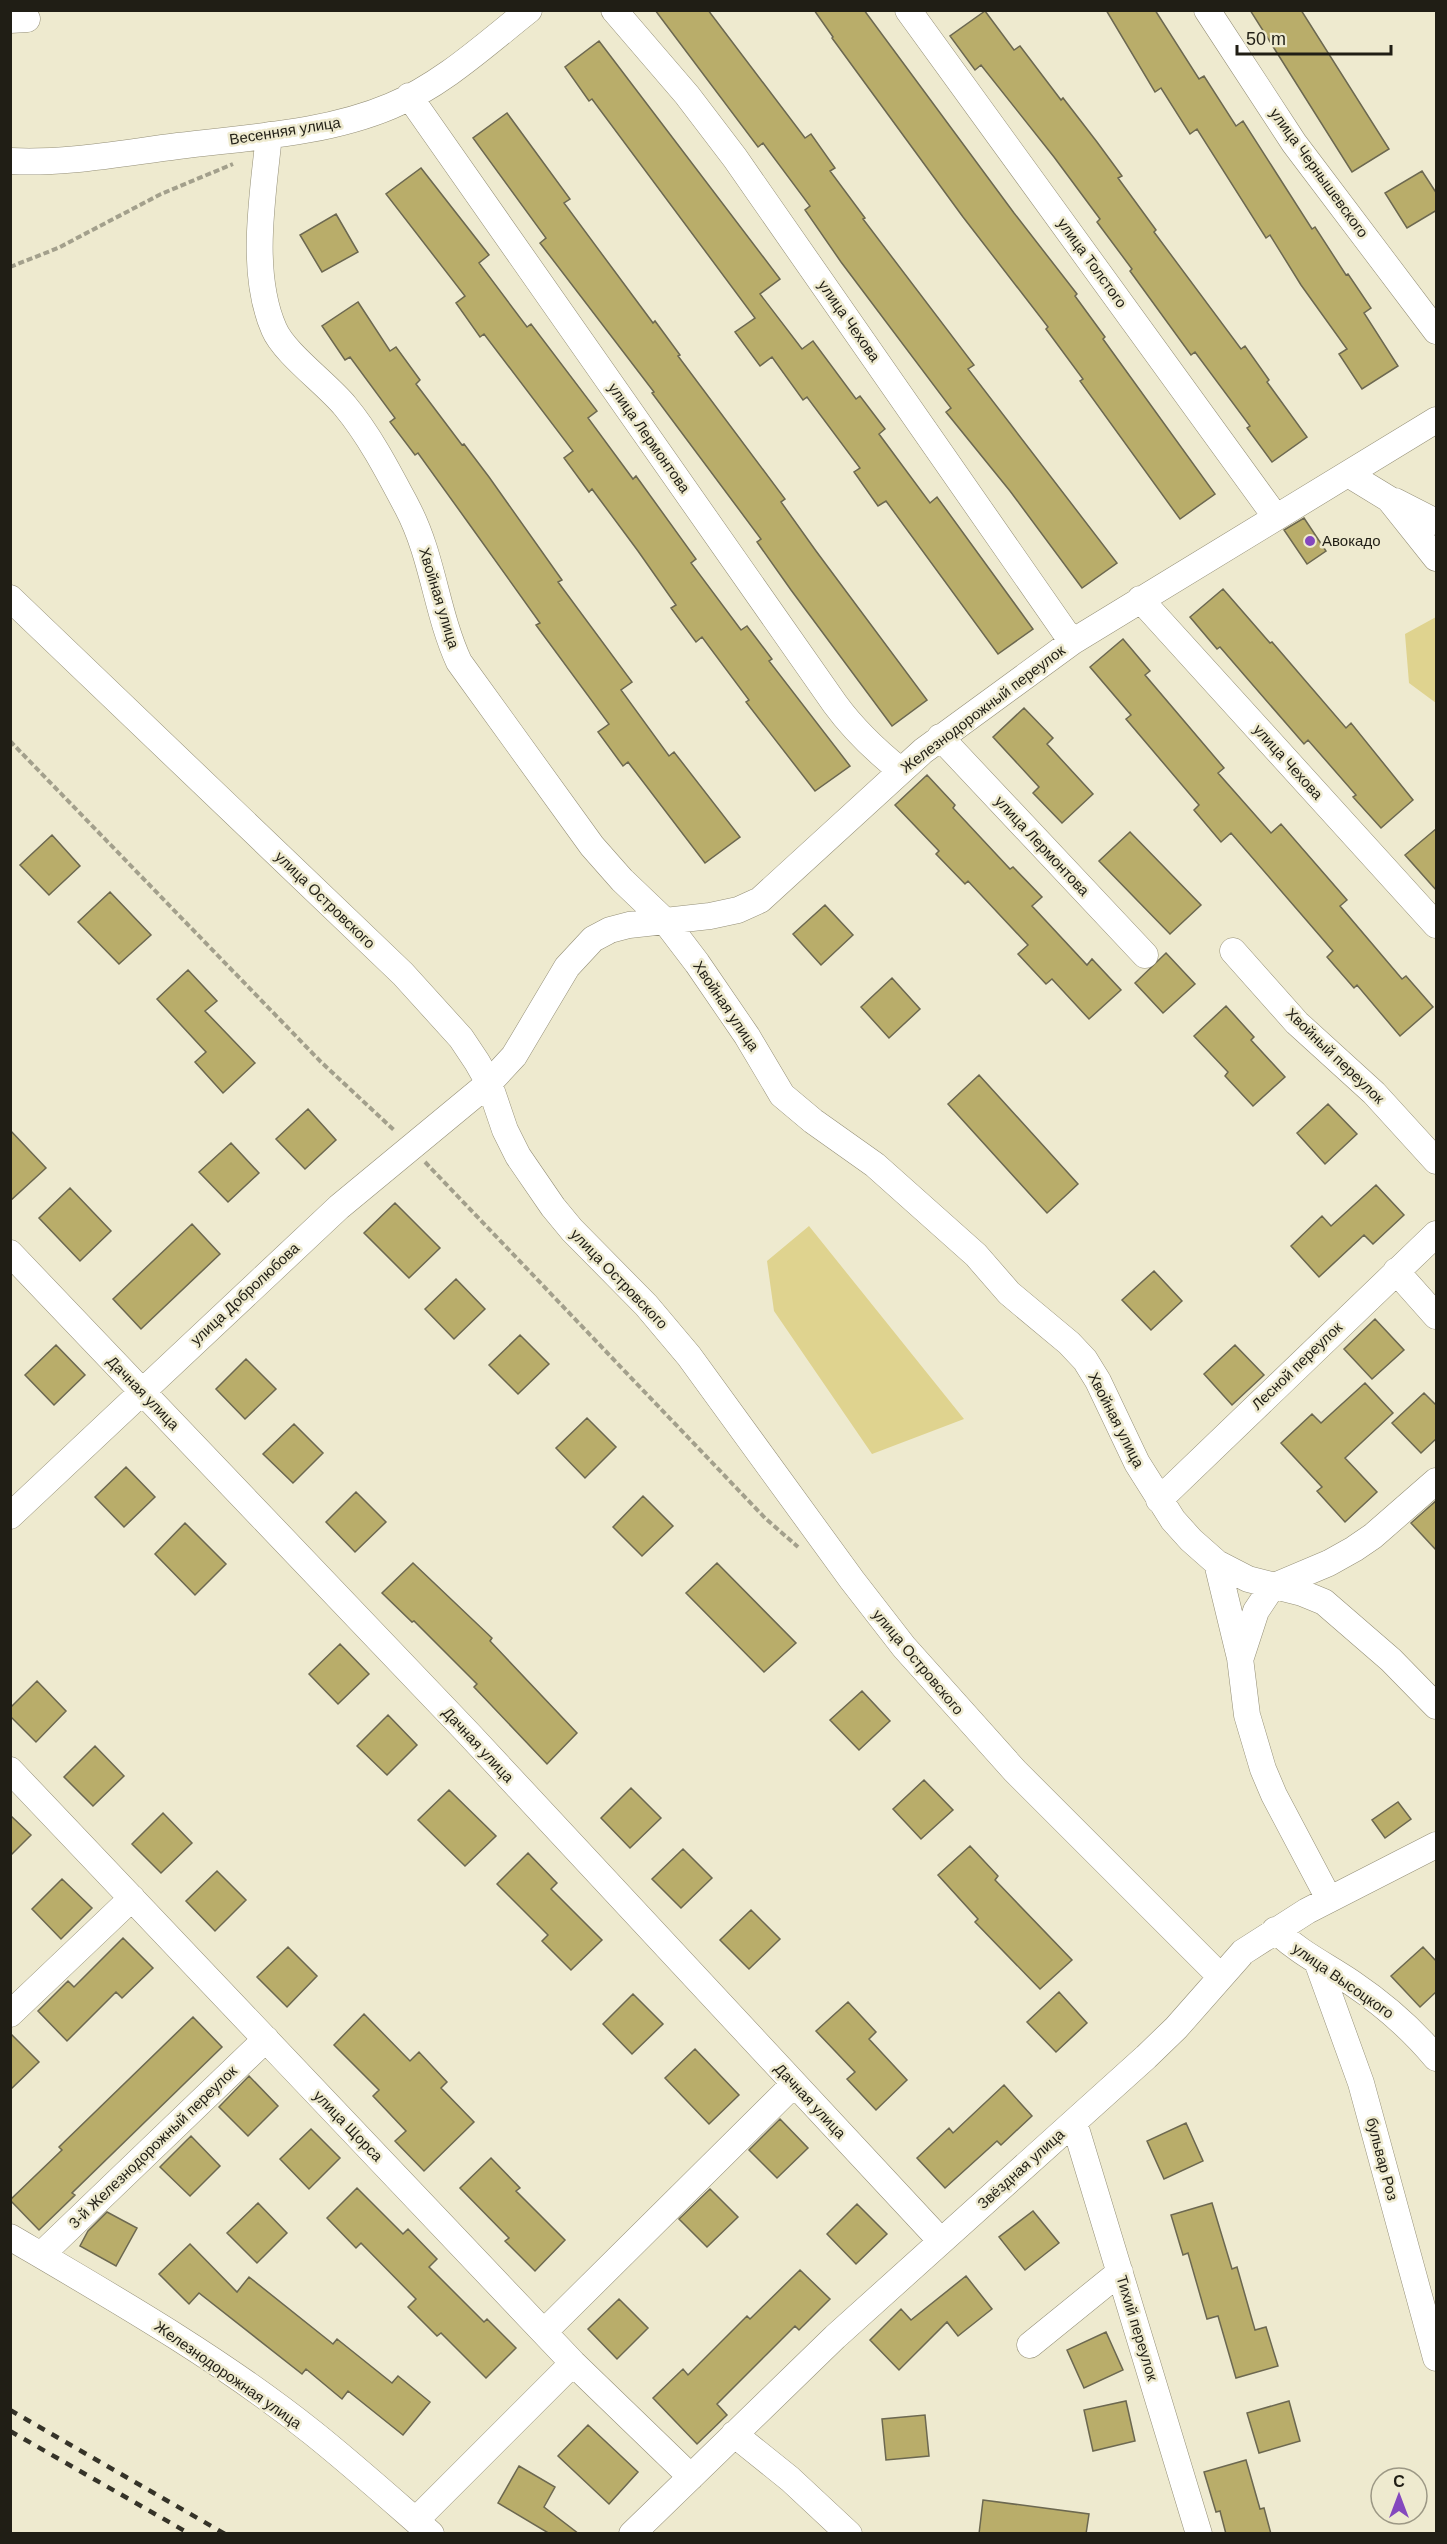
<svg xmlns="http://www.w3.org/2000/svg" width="1447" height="2544" viewBox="0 0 1447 2544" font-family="Arial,sans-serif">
	<rect width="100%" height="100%" fill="#eeeacf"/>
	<path fill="#dfd38f" d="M1436,617V703L1409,683L1405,634Z
		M809,1226L964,1419L872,1454L774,1311L767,1261Z"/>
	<path fill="#b9ad6a" stroke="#6c6850" stroke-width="1.5" d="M655,10H708L805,138L811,134L835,168L830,171L865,218L863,219L974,365L968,369L1117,563L1082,588L1010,491L946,412L951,408L841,262L805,210L810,206L763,143L758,147Z
		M814,10H864L1014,213L1077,294L1075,296L1105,337L1103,339L1215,494L1180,519L1080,381L1083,379L1046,329L1048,327L963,217L832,38L833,37Z
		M1106,10H1155L1199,79L1204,76L1236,126L1243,121L1312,229L1315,227L1346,275L1348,274L1371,308L1364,313L1398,366L1362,389L1339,354L1347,349L1301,285L1270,235L1266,238L1197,129L1190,134L1161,88L1155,92Z
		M1250,10H1301L1389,149L1352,172Z
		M985,11L1014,50L1020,46L1061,100L1063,98L1097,142L1122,176L1118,178L1156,230L1154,232L1241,349L1245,346L1269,380L1267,382L1307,437L1272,462L1247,428L1250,426L1195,352L1191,355L1130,271L1132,269L1097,222L1100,219L1054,157L981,65L975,70L950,36Z
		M599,41L780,279L760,294L802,349L813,341L856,399L860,396L885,429L879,434L930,503L937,497L1033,629L998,654L886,501L878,506L854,472L860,468L807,397L803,400L772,357L760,366L735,332L755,318L592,99L589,101L565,67Z
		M507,113L570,199L564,203L653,323L655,321L680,355L678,356L785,499L781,502L816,551L927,700L892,726L791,590L757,542L761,539L652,393L654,392L540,243L546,238L473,138Z
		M421,168L489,255L479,263L527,327L531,324L597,411L588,418L633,479L636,476L696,559L691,563L741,630L747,626L772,659L769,661L850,766L815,791L746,702L749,700L702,637L696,642L671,608L676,605L638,551L592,489L589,492L564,458L573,451L484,334L480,337L456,303L465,296L386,194Z
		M1422,171L1437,194V210L1407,228L1385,193Z
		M336,214L358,252L322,272L300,235Z
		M358,302L390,351L396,347L420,380L416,384L462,445L464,444L489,477L562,580L558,582L632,682L621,690L669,756L674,752L740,837L705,863L628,762L623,766L598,732L609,724L536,625L540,623L467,521L418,453L415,455L390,422L395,418L350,357L345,360L322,326Z
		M1304,518L1326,551L1307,564L1284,530Z
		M1223,589L1270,643L1272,642L1346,728L1351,723L1413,800L1381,828L1353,797L1356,795L1308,740L1304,744L1220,647L1217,649L1190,617Z
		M1123,639L1150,671L1145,675L1224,768L1218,773L1271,833L1281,824L1347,900L1340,906L1402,979L1406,976L1433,1007L1400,1036L1357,985L1354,988L1327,957L1333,951L1231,833L1221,842L1194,810L1199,805L1126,719L1131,715L1090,667Z
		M1024,708L1053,738L1047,744L1093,794L1062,823L1033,793L1039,787L993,737Z
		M927,775L955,805L953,808L1010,869L1013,867L1042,897L1032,906L1087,965L1092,959L1121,990L1089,1019L1052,979L1046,984L1018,954L1028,945L968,881L965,884L936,854L939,851L895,805Z
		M1437,828V891L1405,855Z
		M1130,832L1201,905L1170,934L1099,861Z
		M52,835L80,866L49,895L20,865Z
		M110,892L151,935L119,964L78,922Z
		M825,905L853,935L821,965L793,934Z
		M1166,953L1195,984L1163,1013L1135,983Z
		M188,970L217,1001L205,1011L255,1063L223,1093L195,1062L206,1052L157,999Z
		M892,978L920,1009L889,1038L861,1007Z
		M1226,1006L1254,1037L1251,1040L1285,1077L1253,1106L1225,1076L1228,1072L1194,1036Z
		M979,1075L1078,1184L1047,1213L948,1104Z
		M1328,1104L1357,1134L1325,1164L1297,1133Z
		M308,1109L336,1140L305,1169L276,1139Z
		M10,1130L46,1168L10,1201Z
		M231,1143L259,1173L228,1202L199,1172Z
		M1376,1185L1404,1215L1373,1244L1364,1235L1319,1277L1291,1246L1322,1216L1331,1226Z
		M70,1188L111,1231L80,1261L39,1218Z
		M395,1203L440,1248L409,1278L364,1233Z
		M192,1224L220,1254L141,1329L113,1299Z
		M1154,1271L1182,1301L1151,1330L1122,1300Z
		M456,1279L485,1309L454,1339L425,1309Z
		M1375,1319L1404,1350L1372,1379L1344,1349Z
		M520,1335L549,1364L518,1394L489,1365Z
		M56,1345L85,1375L54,1405L25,1375Z
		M1235,1345L1264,1375L1232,1405L1204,1374Z
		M246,1359L276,1389L245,1419L216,1389Z
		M1365,1383L1393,1413L1345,1458L1377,1492L1345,1522L1317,1491L1322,1487L1281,1443L1312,1414L1321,1423Z
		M1424,1393L1437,1406V1438L1421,1453L1392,1423Z
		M587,1418L616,1447L585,1478L556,1448Z
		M294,1424L323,1453L293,1483L263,1454Z
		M126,1467L155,1497L124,1527L95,1497Z
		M356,1492L386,1522L355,1552L326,1522Z
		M643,1496L673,1526L642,1556L613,1527Z
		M1437,1500V1551L1411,1523Z
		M185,1523L226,1564L195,1595L155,1554Z
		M413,1563L492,1638L490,1641L577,1733L547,1764L474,1687L477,1684L414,1621L412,1622L382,1593Z
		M717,1563L796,1643L764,1672L686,1593Z
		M340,1644L369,1674L338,1704L309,1674Z
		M37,1681L66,1711L36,1742L10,1716V1708Z
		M862,1691L890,1721L859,1750L830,1720Z
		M388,1715L417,1745L387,1775L357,1746Z
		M95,1746L124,1776L93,1806L64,1777Z
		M924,1780L953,1810L921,1839L893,1809Z
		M631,1788L661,1818L630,1848L601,1818Z
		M449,1790L496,1836L465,1866L418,1820Z
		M1398,1802L1411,1819L1385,1838L1372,1820Z
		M163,1813L192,1843L161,1873L132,1844Z
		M10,1815L31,1835L10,1856Z
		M970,1846L998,1876L995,1880L1072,1960L1040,1989L975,1922L978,1919L938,1875Z
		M683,1849L712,1878L681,1908L652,1879Z
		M528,1853L557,1883L551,1889L602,1940L571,1970L542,1941L548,1935L497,1884Z
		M217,1871L246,1900L215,1931L186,1901Z
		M62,1879L92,1908L61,1939L32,1909Z
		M751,1910L780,1939L749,1969L720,1940Z
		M123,1938L153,1968L122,1998L116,1992L67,2041L38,2011L68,1981L74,1987Z
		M288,1947L317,1976L287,2007L257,1977Z
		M1423,1947L1437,1962V1991L1420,2007L1391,1976Z
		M1059,1992L1087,2023L1056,2052L1027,2022Z
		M633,1994L663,2024L632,2054L603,2024Z
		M848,2002L876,2032L869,2039L907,2080L876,2110L847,2079L855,2072L816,2031Z
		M364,2014L410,2061L419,2052L447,2082L441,2088L474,2122L424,2171L395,2141L406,2131L373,2096L379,2090L334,2045Z
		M193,2017L222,2047L72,2193L75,2195L39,2230L10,2200L62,2150L59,2147Z
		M10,2033L39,2062L10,2090Z
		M695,2049L739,2095L709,2124L665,2078Z
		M249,2076L278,2106L248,2136L219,2107Z
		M1004,2085L1032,2116L1001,2145L997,2141L945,2188L917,2158L949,2128L953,2133Z
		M780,2119L808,2148L777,2178L749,2150Z
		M1186,2123L1203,2161L1164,2179L1147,2141Z
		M311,2129L340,2158L309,2189L280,2159Z
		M191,2136L220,2166L190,2196L160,2167Z
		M491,2158L520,2188L516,2191L565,2240L535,2271L505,2241L509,2238L460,2188Z
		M357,2188L403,2234L408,2229L437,2259L429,2267L484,2322L487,2319L516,2348L486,2378L441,2333L437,2336L408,2307L416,2299L361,2243L356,2248L327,2218Z
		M710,2189L738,2217L707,2247L679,2219Z
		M258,2203L287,2233L257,2263L227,2233Z
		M1212,2203L1232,2269L1237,2267L1255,2330L1266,2327L1278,2366L1236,2378L1218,2316L1207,2319L1188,2253L1183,2255L1171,2215Z
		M857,2204L887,2234L856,2264L827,2234Z
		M1033,2211L1059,2243L1025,2270L999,2237Z
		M107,2212L137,2228L116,2266L80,2246L88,2231Z
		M190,2244L237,2292L249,2277L333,2344L337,2339L392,2383L398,2376L430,2402L403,2435L348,2391L342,2399L306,2369L302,2374L199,2293L189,2304L159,2274Z
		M800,2270L830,2299L799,2330L795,2326L717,2404L727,2415L697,2444L653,2398L683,2369L688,2375L747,2316L750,2319Z
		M966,2276L992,2309L958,2336L947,2322L899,2370L870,2340L901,2309L911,2320Z
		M619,2299L648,2328L617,2359L588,2329Z
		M1106,2332L1123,2370L1084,2388L1067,2350Z
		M1126,2401L1135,2441L1093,2451L1084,2410Z
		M1289,2401L1300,2441L1259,2453L1247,2413Z
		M925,2415L929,2456L886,2460L882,2419Z
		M588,2425L638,2472L609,2504L558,2456Z
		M1246,2460L1260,2509L1264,2508L1271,2534H1226L1220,2511L1216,2512L1204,2472Z
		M519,2466L555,2487L544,2507L579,2534H550L498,2503Z
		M983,2500L1089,2514L1086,2534H979Z"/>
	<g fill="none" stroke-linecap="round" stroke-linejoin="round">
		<defs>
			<path id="minor" d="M614,10L687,95L735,158L1072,642
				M908,10L1275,516
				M1207,10L1294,143L1436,331
				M10,20L27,19
				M409,96L835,704C854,730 875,750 900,770
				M269,135C263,195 249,272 274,329C284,353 327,384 345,406C370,436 389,473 407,507C433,556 436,612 459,662L592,846L622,880L665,921L697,963L747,1036L782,1095L813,1121L875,1165L976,1255L1009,1293L1069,1343L1085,1360L1098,1381L1137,1463L1173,1520L1191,1540L1217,1563L1248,1579L1302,1593L1324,1602L1391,1660L1436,1706
				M10,161C66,164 122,153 178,146C249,137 325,134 391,106C442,85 486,44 529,10
				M1348,474L1389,499L1436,558
				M1395,501L1436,522
				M10,598L403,974L461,1038L477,1062L489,1083L505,1130L518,1156L553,1207L572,1230L646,1305L689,1356L852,1580L904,1647L1015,1771L1220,1976
				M1140,599L1436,925
				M940,737L1145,955
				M1233,951L1297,1023L1374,1093L1436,1161
				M10,1253L468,1733L941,2241
				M1396,1271L1436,1316
				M1159,1500L1436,1234
				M10,1516L339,1207L489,1083L514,1056L567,967L593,939L610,930L629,925L710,916L738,910L760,900L923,751L1072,642L1436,420
				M1217,1563L1240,1658L1247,1715L1263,1769L1274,1795L1329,1899
				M1241,1657L1256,1611L1272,1587L1329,1563L1354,1549L1373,1536L1436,1481
				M10,1770L573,2363L691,2477
				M1275,1930C1300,1953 1325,1965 1352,1983C1383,2004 1412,2029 1436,2058
				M1318,1964L1361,2083L1436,2358
				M10,2014L132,1898
				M1074,2122L1199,2534
				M10,2237C114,2298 219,2358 313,2433C353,2465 392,2500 431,2534
				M41,2255L266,2039
				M544,2332L794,2084
				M1030,2345L1120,2272
				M734,2434L790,2479L849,2534
				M416,2520L573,2363
				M632,2534L835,2337L1146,2057L1176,2028L1243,1952L1307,1911L1436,1845"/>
		</defs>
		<use href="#minor" stroke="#948f77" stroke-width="27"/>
		<path stroke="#a3a08c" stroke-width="4" stroke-dasharray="6 3" stroke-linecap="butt" d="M10,267L58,248L161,194L233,164
			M10,741L321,1062L395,1131
			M425,1162L765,1518L798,1547"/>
		<use href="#minor" stroke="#fff" stroke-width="26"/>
		<path stroke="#353328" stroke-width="4.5" stroke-dasharray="8 8" stroke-linecap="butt" d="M10,2410L225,2534
			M10,2431L190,2534"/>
	</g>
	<circle fill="#8448be" stroke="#eeeacf" stroke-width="2" cx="1310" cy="541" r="6"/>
	<g text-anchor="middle" stroke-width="5" stroke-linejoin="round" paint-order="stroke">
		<g font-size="15" fill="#201e15" stroke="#eeeacf">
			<text transform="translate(285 131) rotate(-9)" y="5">Весенняя улица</text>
			<text transform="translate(1319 173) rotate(54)" y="5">улица Чернышевского</text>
			<text transform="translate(1092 263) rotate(54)" y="5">улица Толстого</text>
			<text transform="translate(849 321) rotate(55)" y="5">улица Чехова</text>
			<text transform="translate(649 438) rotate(55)" y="5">улица Лермонтова</text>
			<text transform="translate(439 598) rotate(73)" y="5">Хвойная улица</text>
			<text transform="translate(983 709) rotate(-37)" y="5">Железнодорожный переулок</text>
			<text transform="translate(1288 762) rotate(48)" y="5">улица Чехова</text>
			<text transform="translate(1042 846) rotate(47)" y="5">улица Лермонтова</text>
			<text transform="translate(325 900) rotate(44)" y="5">улица Островского</text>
			<text transform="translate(726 1006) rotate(56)" y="5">Хвойная улица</text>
			<text transform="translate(1335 1056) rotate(44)" y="5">Хвойный переулок</text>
			<text transform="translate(619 1279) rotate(46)" y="5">улица Островского</text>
			<text transform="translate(245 1294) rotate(-43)" y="5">улица Добролюбова</text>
			<text transform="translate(1297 1366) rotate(-44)" y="5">Лесной переулок</text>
			<text transform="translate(143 1393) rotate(46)" y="5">Дачная улица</text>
			<text transform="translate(1116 1420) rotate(63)" y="5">Хвойная улица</text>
			<text transform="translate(918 1662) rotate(50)" y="5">улица Островского</text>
			<text transform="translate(478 1745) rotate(47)" y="5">Дачная улица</text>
			<text transform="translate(1343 1981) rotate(35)" y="5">улица Высоцкого</text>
			<text transform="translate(810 2101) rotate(47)" y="5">Дачная улица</text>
			<text transform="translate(348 2126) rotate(46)" y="5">улица Щорса</text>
			<text transform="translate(153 2147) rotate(-44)" y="5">3-й Железнодорожный переулок</text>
			<text transform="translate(1382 2159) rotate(75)" y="5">бульвар Роз</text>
			<text transform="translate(1021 2169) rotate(-42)" y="5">Звёздная улица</text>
			<text transform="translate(1137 2328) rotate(73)" y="5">Тихий переулок</text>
			<text transform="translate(228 2375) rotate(35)" y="5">Железнодорожная улица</text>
		</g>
		<g font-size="15" fill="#201e15" stroke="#eeeacf" text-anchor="start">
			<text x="1322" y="546">Авокадо</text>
		</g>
	</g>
	<rect width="1447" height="2544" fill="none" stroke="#201e15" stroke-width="24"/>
	<g transform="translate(1399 2496)"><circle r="28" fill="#eeeacf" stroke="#9c9885" stroke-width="1.5"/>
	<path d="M0-4.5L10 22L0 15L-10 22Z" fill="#8448be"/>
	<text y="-9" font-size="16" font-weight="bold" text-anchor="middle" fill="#201e15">С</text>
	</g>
	<path d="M1237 45v9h154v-9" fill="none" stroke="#201e15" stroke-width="3"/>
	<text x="1246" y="45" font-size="18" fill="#201e15" stroke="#eeeacf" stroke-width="4.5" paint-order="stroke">50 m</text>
</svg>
